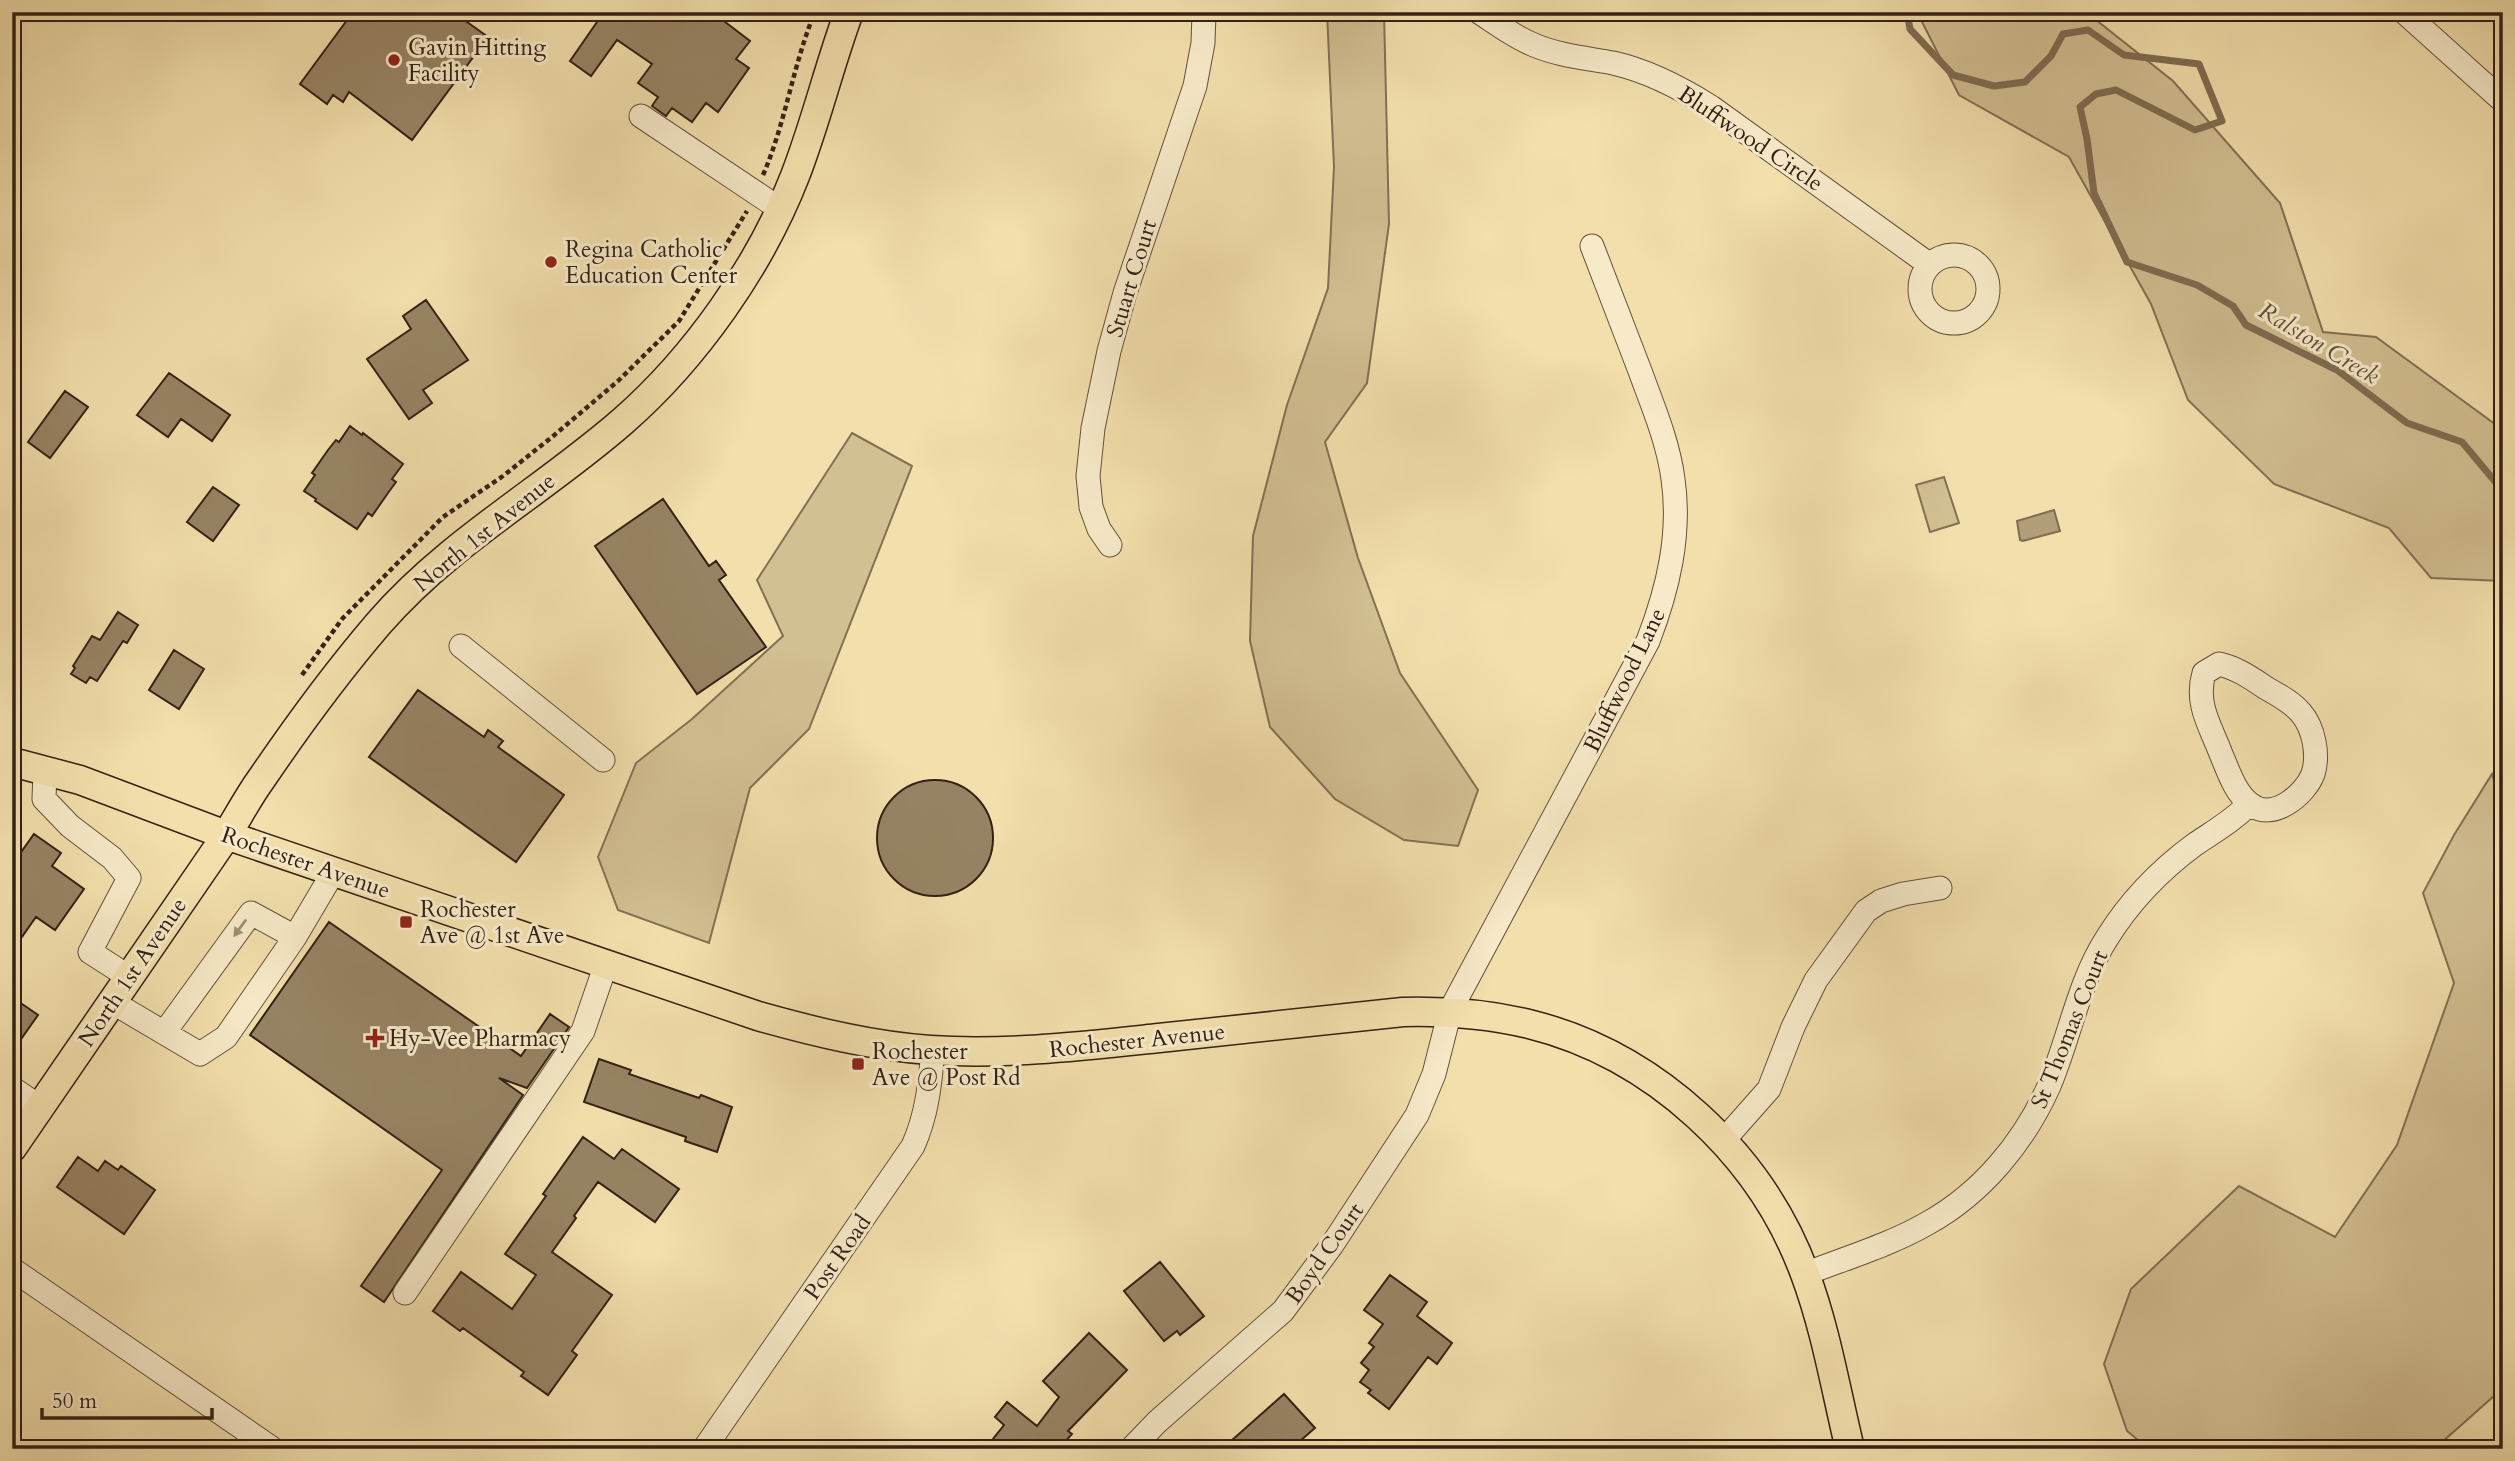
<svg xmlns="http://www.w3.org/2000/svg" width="2515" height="1461" viewBox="0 0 2515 1461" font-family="Cardo,serif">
	<rect width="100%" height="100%" fill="#f2dfac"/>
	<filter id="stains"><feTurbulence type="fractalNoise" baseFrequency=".00286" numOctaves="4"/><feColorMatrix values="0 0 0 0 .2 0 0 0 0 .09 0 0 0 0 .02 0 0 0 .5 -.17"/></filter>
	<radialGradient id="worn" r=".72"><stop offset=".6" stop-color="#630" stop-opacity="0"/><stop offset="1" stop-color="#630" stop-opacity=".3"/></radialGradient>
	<path fill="#d2bf92" stroke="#837054" stroke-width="2" d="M1327,12H1384L1389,224L1367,383L1325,442L1358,558L1400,673L1478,790L1458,846L1404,840L1335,799L1270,727L1250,641L1253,536L1287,405L1328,288L1334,167Z
		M1917,12H2086L2173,81L2280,203L2323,332L2376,337L2503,430V581L2431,578L2389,528L2274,484L2188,400L2151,304L2069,157L1959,95Z
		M852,433L912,466L809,729L750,788L709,943L618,910L598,857L636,763L692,719L783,636L757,580Z
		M1944,477L1959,523L1930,532L1916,485Z
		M2492,774L2503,811V1388L2441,1443L2444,1449H2149L2127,1431L2104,1364L2131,1289L2239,1186L2335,1237L2397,1145L2454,983L2423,893L2454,835Z"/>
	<path fill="#b19e79" stroke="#7f6c51" stroke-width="2" d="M2054,510L2060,531L2023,541L2020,540L2017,521Z"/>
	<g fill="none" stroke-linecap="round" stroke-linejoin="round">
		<path stroke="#7f6c51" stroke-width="7" d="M1907,12L1910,29L1953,75L1994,86L2025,82L2051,56L2063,34L2088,30L2124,55L2199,64L2222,121L2195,130L2116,90L2096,94L2080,107L2087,139L2094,193L2127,262L2197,285L2233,306L2246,325L2337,370L2407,423L2462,442L2503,491"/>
	</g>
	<path fill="#978364" stroke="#342015" stroke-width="2" d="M353,12H453L488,37L412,140L349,92L343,102L333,95L327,104L300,84Z
		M604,12H671L683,21L689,12H712L750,41L736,59L749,68L718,112L706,103L692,122L672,108L666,116L652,106L658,97L638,83L652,64L617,40L591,76L570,61Z
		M426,300L468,360L423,390L432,403L409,419L367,359L411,329L403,316Z
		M169,373L230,415L212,441L181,419L168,437L137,415Z
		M65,391L88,407L50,458L28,442Z
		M350,426L362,435L363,433L403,464L392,479L396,482L388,493L372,516L368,513L357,529L315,501L316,499L304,491L315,475L312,473L328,450L336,440L339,442Z
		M213,487L239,505L213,541L187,522Z
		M663,499L709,566L716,561L726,575L719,580L766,647L697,694L595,546Z
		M118,612L138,625L127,643L123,641L97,681L90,677L86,683L71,674L75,668L73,666L92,636L100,640Z
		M174,650L204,669L179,709L149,690Z
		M418,690L484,737L488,730L503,741L498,747L564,795L516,862L369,757Z
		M877 838a58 58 0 1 1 116 0a58 58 0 1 1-116 0Z
		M34,834L61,853L52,866L84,889L55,930L36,917L12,951V865Z
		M329,922L521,1056L550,1014L569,1027L527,1088L499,1078L523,1095L384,1302L361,1286L442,1170L250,1035Z
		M12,997L38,1015L12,1052Z
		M599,1059L631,1070L629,1074L699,1098L701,1095L732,1107L717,1152L685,1141L686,1137L584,1102Z
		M583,1137L614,1159L622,1149L679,1189L655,1222L598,1182L574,1216L576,1218L552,1252L612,1295L572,1351L577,1355L548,1395L521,1376L524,1372L463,1328L460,1331L433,1311L461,1272L512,1309L536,1275L505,1254L546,1196L543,1194Z
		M78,1157L98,1171L105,1161L118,1170L121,1166L155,1190L124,1234L57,1187Z
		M1160,1262L1204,1316L1180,1335L1177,1331L1164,1341L1124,1291Z
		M1390,1275L1427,1302L1417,1316L1452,1343L1437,1364L1428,1357L1389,1409L1368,1393L1371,1390L1360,1382L1369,1370L1361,1363L1374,1347L1369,1343L1383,1324L1364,1310Z
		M1089,1333L1127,1370L1068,1431L1072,1434L1059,1449H985L1004,1425L995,1417L1007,1402L1037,1426L1059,1397L1043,1381Z
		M1284,1394L1315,1428L1291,1449H1222Z"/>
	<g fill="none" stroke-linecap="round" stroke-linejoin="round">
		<defs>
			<path id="minor" d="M1479,12C1497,24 1514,37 1534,45C1560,56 1586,58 1613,63C1649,71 1681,88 1711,107L1930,265
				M2404,12L2503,101
				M641,116L780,209
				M1920 289a34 34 0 1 1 68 0a34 34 0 1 1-68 0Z
				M1110,545L1099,529L1091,507L1088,476L1093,428L1109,351L1125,293L1195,86L1203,43L1204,12
				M461,646L603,760
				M2219,664C2237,668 2251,678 2266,688C2278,695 2292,702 2301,713C2314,728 2319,755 2313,774C2305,795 2272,822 2250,804C2235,793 2228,770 2221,754C2210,725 2195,704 2204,673Z
				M45,771L44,799L70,826L112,858L129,878L90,952L129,977
				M112,1002L200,1054L226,1037L295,937L334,871
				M164,1033L251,913L295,937
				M12,1088L40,1107
				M1723,1141L1769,1089L1793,1027L1816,980L1866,911L1881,901L1903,894L1940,888
				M12,1269L273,1449
				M1805,1274C1846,1258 1890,1245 1928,1223C1982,1193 2024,1142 2049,1086C2070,1037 2078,983 2107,938C2130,901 2159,871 2194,845C2213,832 2233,821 2249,804
				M405,1293L583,1031L606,964
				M704,1449L913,1146C927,1115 930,1084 933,1050
				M1131,1449L1157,1422L1283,1311L1332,1245L1417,1115L1434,1074L1450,1011L1648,641C1668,589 1681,535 1673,479C1668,441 1653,407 1640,371C1624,330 1608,288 1592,246"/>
			<path id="major" d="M12,762L80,780L226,835L758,1016C815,1032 872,1046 930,1050C1007,1055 1083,1046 1159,1038C1240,1029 1321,1020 1403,1012C1446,1011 1487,1014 1529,1024C1654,1055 1761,1154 1805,1274C1826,1330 1836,1391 1850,1449
				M12,1148C83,1045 154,942 224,839C237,819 248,797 262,778C298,725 337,672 379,623C449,542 543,491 623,421C695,358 760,266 795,176C816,122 829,66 849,12"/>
		</defs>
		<use href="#minor" stroke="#64503b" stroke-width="25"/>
		<use href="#major" stroke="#342015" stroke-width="31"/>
		<path stroke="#342015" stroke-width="4.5" stroke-dasharray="5 3.5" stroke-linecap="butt" d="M763,175C786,122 793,64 815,12
			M302,675L342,619L443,517L503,476L552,437L618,381L679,321L747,211"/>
		<use href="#minor" stroke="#f7eac9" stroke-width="23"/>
		<use href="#major" stroke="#f2dfac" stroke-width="28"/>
	</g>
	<defs><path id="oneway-solid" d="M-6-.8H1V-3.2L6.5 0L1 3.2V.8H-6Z" transform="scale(1.75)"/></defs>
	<use fill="#9f8f78" href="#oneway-solid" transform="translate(240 928) rotate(126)"/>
	<g fill="#8f2418" stroke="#f7eac9" stroke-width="2.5">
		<circle cx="394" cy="60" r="7"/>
		<circle cx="551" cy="262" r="7"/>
		<rect x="399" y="915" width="14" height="14" rx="3.5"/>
		<path d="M371.5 1027.5h7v7h7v7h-7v7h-7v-7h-7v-7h7z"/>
		<rect x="851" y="1057" width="14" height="14" rx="3.5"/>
	</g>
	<g text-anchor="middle" stroke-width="6" stroke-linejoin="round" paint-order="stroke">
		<g font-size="23" fill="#342015" stroke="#f7eac9" text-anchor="start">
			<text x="408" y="55">Gavin Hitting<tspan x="408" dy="26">Facility</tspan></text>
			<text x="565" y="257">Regina Catholic<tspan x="565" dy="26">Education Center</tspan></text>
			<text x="420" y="917">Rochester<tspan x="420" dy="26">Ave @ 1st Ave</tspan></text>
			<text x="389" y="1046">Hy-Vee Pharmacy</text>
			<text x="872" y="1059">Rochester<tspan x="872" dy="26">Ave @ Post Rd</tspan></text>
		</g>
		<g font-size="23" fill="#342015" stroke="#f7eac9">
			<text transform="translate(1751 138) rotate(34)" y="8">Bluffwood Circle</text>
			<text transform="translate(1131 278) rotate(-73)" y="8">Stuart Court</text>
			<text transform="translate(484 532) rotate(-39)" y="8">North 1st Avenue</text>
			<text transform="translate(1624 680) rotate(-64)" y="8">Bluffwood Lane</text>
			<text transform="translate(306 862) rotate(19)" y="8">Rochester Avenue</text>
			<text transform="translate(132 972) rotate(-56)" y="8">North 1st Avenue</text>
			<text transform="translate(2069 1029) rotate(-68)" y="8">St Thomas Court</text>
			<text transform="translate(1137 1040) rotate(-6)" y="8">Rochester Avenue</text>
			<text transform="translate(1324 1253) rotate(-55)" y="8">Boyd Court</text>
			<text transform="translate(837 1257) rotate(-55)" y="8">Post Road</text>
		</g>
		<g font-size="24" font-style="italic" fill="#604c38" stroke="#f7eac9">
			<text transform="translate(2319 343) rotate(31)" y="8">Ralston Creek</text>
		</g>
	</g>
	<rect width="2515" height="1461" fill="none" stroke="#f2dfac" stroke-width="42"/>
	<rect x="14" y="14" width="2487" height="1433" fill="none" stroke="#342015" stroke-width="3.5"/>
	<rect x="21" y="21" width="2473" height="1419" fill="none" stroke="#342015" stroke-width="2"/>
	<path d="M42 1408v10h170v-10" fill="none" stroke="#342015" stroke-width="3.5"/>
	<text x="52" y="1408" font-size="21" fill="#342015" stroke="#f7eac9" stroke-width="5" paint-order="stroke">50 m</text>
	<rect width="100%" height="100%" filter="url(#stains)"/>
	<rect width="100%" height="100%" fill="url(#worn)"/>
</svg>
